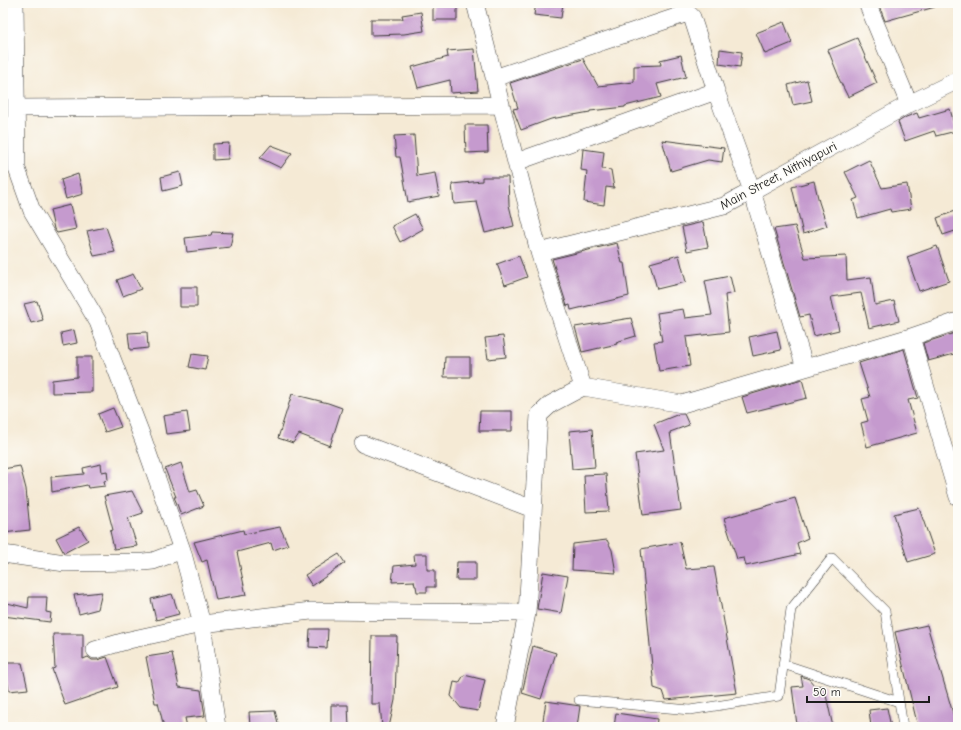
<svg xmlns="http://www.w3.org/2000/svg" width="961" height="730" viewBox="0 0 961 730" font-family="'Comic Neue',sans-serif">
	<rect width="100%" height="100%" fill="#fdfcf7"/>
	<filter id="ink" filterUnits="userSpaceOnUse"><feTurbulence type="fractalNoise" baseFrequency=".025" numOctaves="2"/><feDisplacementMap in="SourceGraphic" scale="8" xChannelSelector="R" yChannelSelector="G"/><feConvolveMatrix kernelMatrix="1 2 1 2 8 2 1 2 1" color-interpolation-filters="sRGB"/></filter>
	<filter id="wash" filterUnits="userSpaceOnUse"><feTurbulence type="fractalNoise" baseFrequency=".012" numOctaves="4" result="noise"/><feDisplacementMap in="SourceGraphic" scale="16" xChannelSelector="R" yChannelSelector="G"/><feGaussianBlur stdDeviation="0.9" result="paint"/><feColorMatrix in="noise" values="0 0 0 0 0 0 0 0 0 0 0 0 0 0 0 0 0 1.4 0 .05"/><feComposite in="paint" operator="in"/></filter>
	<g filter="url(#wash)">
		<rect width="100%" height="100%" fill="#f5ead5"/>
		<g id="blocks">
			<path fill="#c59ace" d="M433,3H457V20H433Z
				M536,3H563L561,18L534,15Z
				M878,3H935V7L885,21Z
				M421,12L424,31L404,34L371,35V19H403L402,15Z
				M784,22L792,43L765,54L756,33Z
				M857,38L867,61L877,83L848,97L838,77H839L828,50Z
				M474,49L478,91L451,93L450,80L418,88L412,67L448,57L447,51Z
				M720,49L742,52L740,67L719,64Z
				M681,55L686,77L657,84L661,97L625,106V107L590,111V112L551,119L521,130L513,109L518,108L510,83L583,59L598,86L634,82V66L661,65L660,60Z
				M807,80L812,101L793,105L788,85Z
				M950,109L956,131L936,136L934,131L905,141L898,122L906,117L917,113L919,118Z
				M465,125H487L488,152L466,153Z
				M414,135L417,176L435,173L439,196L408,202L400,157H396L394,136Z
				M662,140L724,148L722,162L708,160L671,171Z
				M229,143L228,159L213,160V144Z
				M271,145L292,153L281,168L260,158Z
				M583,149L604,152L602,169L611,170L614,188L606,187L604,205L584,202L587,171L581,170Z
				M869,160L882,188L907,184L911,209L891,212L890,209L858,218L853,200L858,198L845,172Z
				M180,172L183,186L163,191L161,177Z
				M78,174L83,194L66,199L61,180Z
				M482,177H508L509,205L514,226L485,233L477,202L454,204L452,184L482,181Z
				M814,181L819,202L827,226L803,234L792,187Z
				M70,205L76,229L57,233L54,229L50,210Z
				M958,210V230L943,235L937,218Z
				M415,214L423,229L400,242L392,226Z
				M703,222L708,247L687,251L682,227Z
				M795,226L805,258L846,256L847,280L871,277L875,305L894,301L899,321L869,328L861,293L831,297L839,330L814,336L809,315L800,317L774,229Z
				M106,227L115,252L94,256L87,231Z
				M212,232L233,233L230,247L187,252L185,238L211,235Z
				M617,243L622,263H624L629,296L571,310L570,305L567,306L552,259Z
				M937,246L949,281L919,291L907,257Z
				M679,255L686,282L657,289L650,263Z
				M519,256L527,277L505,285L497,264Z
				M133,274L141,289L123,296L117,280Z
				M730,276L734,293L725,295L729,332L686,337L690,366L659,371L654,342L662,341L657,313L683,309L685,318L712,315L705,281Z
				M180,287H197V307H180Z
				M37,301L43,320L31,323L24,304Z
				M631,318L636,336L616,342L617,344L582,352L575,327Z
				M74,330L77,343L63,346L61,333Z
				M777,331L781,350L753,356L749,337Z
				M147,332L148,348L130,350L128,333Z
				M958,332V353L928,361L923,343Z
				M503,336L506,357L488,359L485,338Z
				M904,349L918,398L908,400L917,433L867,447L861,423L868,421L862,399L870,397L859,363Z
				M192,354L208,356L205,370L189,367Z
				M77,357H92V392L52,393V380L77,377Z
				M445,357H470V377H444Z
				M802,379L807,398L747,413L742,397Z
				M292,394L328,403L342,408L330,446L299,434L293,443L278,438Z
				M113,408L121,427L105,432L98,414Z
				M480,411H512V431H479Z
				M187,412L190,431L166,434L163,416Z
				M679,414H684L689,425L670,432L681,510L643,515L635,454L664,450L654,424Z
				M592,429L595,467L572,469L569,431Z
				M181,463L190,492L197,490L204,506L181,515L177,504L174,497H176L165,469Z
				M101,464L102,472L107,471L108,480L104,481L105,486L88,488L87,485L52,492L51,477L84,474L83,468Z
				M20,466L26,489L30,530L3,533V469Z
				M606,474L609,511L586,512L584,475Z
				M132,491L143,513L128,518L137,546L114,549L110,531L113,530L104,496Z
				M795,498L808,538L797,543L800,554L746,566L744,558L737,559L724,518Z
				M919,508L935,554L908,562L894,514Z
				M79,527L88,540L64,553L56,538Z
				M280,527L288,545L273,550L271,543L237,552L246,595L216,600L207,560L202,562L194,542L243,530L244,534Z
				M607,540L612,550L616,573L572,570L573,544Z
				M680,542L686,569L714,567L737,693L666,700L663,691L654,688L641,549Z
				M339,554L345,563L312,586L305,575Z
				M414,554H427V570H435V587H427V592H417L416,586H415L414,581L392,582L394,566L415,564Z
				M457,562H476V580H456Z
				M543,572L568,576L561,613L537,609Z
				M102,592L98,609L79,614L74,595Z
				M172,594L179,614L156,620L151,599Z
				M29,597H47L46,612L51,613L50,622L3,616V602L28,608Z
				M927,625L957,727H918L895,632Z
				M310,629H328L327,648L309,647Z
				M53,634H83V659L88,657L92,660H97L107,657L118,687L65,705L52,669L55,668Z
				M372,636H397L395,700L389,727H382L380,704H371Z
				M533,646L556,653L541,699L522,693Z
				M172,653L179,687L201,690L205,716L185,718L187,727H164L158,703H155L146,657Z
				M4,663H22L28,689L9,691Z
				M464,675L485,680L478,711L461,708L451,696L454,682L459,683Z
				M801,676L809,679L814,685L824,686L833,727H808V724L797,725L792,687L803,686Z
				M546,701L580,706L577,727H542Z
				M331,705H348L349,727H331Z
				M887,708L891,727H871L869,710Z
				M275,711L279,727H250L249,712Z
				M616,713L657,719L656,727H614Z"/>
		</g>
	</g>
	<g filter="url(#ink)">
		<use href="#blocks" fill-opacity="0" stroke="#3d3b38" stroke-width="1"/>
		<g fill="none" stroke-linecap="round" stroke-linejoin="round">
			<defs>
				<path id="lane" d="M783,664L899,702
					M579,700L690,710L779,696L791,609L832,558L885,611L903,727"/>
				<path id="street" d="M15,3L17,169L32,211L98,322L143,439L182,550L202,624L217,727
					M475,3L539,252L583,387
					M867,3L909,104
					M494,78L685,14H689L692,17L716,91L752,191L805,368
					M16,108L501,105
					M516,162L716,91
					M539,252L724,206L752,191L909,104L958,80
					M911,337L958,497
					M363,444L533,509
					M3,554L65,563L143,562L153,561L182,550
					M95,650L129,640L202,624L311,611L527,613
					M505,727L527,613L539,415L551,404L583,387L682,404L911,337L958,321"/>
			</defs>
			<use href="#lane" stroke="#3d3b38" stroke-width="10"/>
			<use href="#street" stroke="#3d3b38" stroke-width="18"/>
			<use href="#lane" stroke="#fff" stroke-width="9"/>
			<use href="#street" stroke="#fff" stroke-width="17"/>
		</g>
	</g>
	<g text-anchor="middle" stroke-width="3" stroke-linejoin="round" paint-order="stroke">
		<g font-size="13" fill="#1c1c1c" stroke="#fdfcf7">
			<text transform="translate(778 175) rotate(-28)" y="5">Main Street, Nithiyapuri</text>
		</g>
	</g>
	<rect width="961" height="730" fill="none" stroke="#fdfcf7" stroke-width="16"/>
	<path d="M807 696v6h122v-6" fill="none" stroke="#1c1c1c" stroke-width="2"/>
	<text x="813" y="696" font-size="12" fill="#1c1c1c" stroke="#fdfcf7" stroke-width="3" paint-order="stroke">50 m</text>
</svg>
